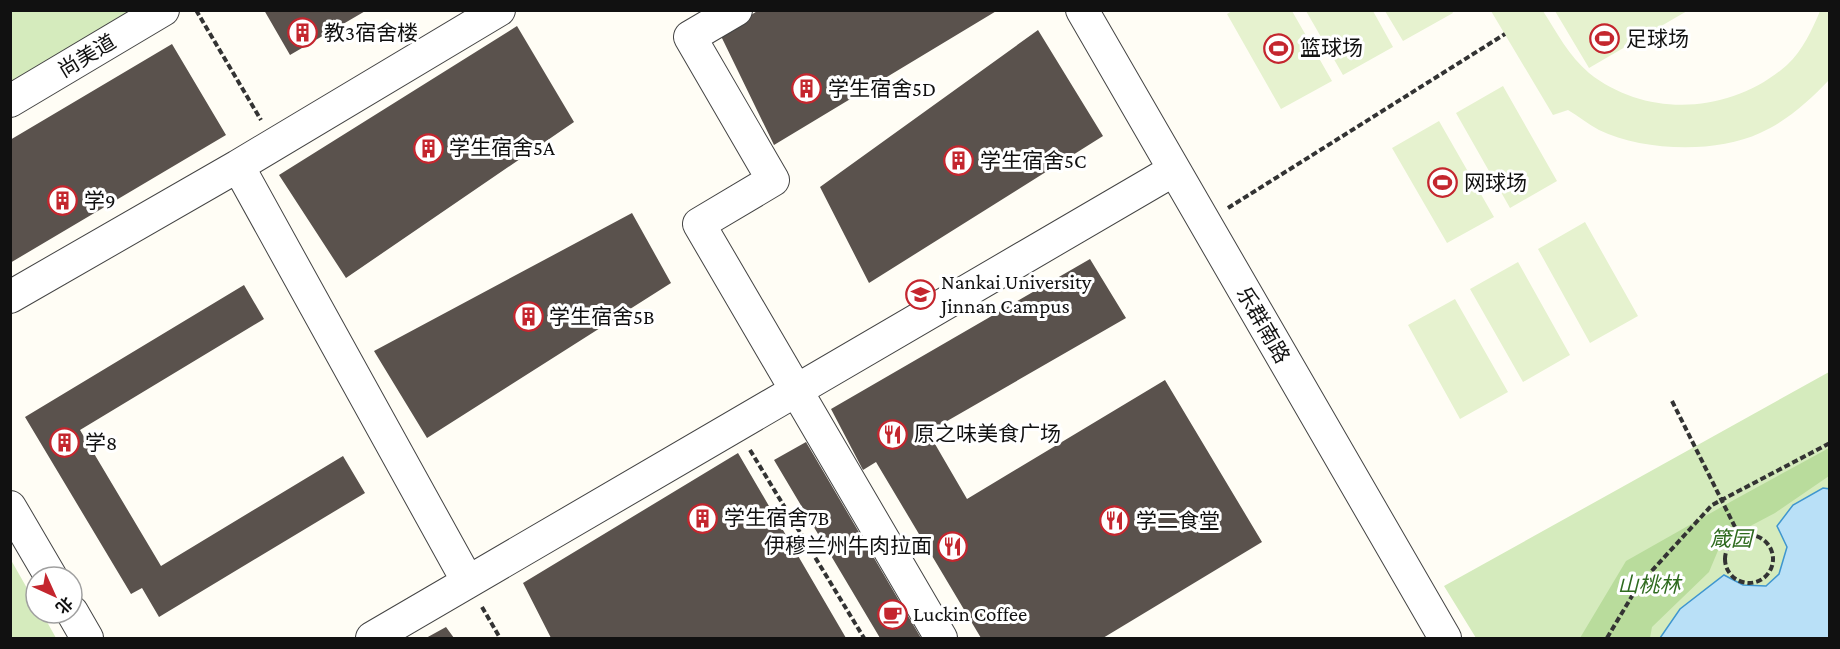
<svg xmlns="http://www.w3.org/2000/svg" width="1840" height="649" viewBox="0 0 1840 649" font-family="'Crimson Pro','Noto Sans SC',serif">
	<rect width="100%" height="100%" fill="#fffdf5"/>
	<path fill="#d5ebbd" d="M11,11H135L11,82Z
		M1829,372V638H1476L1444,586Z
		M11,560L36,604V613H42L56,638H11Z"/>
	<path fill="#b9dc9c" d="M1829,448V476L1775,513L1722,541L1709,572L1652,627L1650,638H1580L1626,561L1732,501Z"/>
	<path fill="#e6f2cf" d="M1234,10L1292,11L1332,81L1281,109L1227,14Z
		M1306,11H1373L1393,47L1343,75Z
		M1452,11L1453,13L1403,41L1385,11Z
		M1491,11H1543C1557,33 1569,56 1589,73C1647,119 1732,114 1787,65C1803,50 1812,30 1820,11H1829V80C1809,101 1787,121 1760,133C1715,154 1643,151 1599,130C1588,124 1578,116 1568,110L1553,115Z
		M1555,11H1687L1589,68Z
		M1503,86L1557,181L1510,208L1456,113Z
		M1439,121L1494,217L1447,243L1392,148Z
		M1585,222L1638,316L1590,343L1538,249Z
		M1518,262L1570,355L1523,382L1470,289Z
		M1455,299L1508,392L1460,419L1408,325Z"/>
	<path fill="#b9e0f7" stroke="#3f96cf" stroke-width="1.5" d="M1823,488L1830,489L1829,638H1660L1680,609L1724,575L1743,585L1766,586L1779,574L1787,547L1777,526L1793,505Z"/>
	<path fill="#5a524d" d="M264,10H367L290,55Z
		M759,10H998L774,145L720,34Z
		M517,26L574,122L346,278L279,175Z
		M1038,30L1103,136L869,283L820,187Z
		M172,44L226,135L10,263V140Z
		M632,213L671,283L427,438L374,351Z
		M1090,259L1126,318L928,432L967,499L1165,380L1262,542L1103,638H981L876,462L863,470L831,409Z
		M244,285L264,319L80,430L161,566L343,456L365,493L159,617L142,588L131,594L25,417Z
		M806,442L921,638H880L774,460Z
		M738,453L846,638H551L523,583Z
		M446,627L454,638H426Z"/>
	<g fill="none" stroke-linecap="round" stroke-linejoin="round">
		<defs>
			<path id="street" d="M736,10L690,37L773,180L699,224L941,638
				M1082,10L1445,638
				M10,101L163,10
				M238,166L499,10
				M10,297L238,166L468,582
				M10,507L51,577
				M72,612L87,638
				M372,638L1174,170"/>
		</defs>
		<use href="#street" stroke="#444" stroke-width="34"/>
		<path stroke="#333" stroke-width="4" stroke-dasharray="6 3" stroke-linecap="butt" d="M196,10L261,120
			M1228,208L1505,34
			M1672,401L1740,537
			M750,450L864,638
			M1725 559a24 24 0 1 1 48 0a24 24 0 1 1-48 0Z
			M482,607L500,638
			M1607,638L1638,586L1712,505L1830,443"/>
		<use href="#street" stroke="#fff" stroke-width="32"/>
	</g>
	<defs>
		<symbol id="building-ring" viewBox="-11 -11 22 22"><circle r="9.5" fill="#fff" stroke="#c4262e" stroke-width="1.5"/><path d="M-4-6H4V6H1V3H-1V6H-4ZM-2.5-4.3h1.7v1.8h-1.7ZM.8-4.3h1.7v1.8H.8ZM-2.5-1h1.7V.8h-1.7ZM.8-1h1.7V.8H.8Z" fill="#c4262e"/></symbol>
		<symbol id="stadium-ring" viewBox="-11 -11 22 22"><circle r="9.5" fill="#fff" stroke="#c4262e" stroke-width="1.5"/><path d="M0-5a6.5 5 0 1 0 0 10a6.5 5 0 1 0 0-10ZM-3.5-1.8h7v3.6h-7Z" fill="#c4262e"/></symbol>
		<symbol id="university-ring" viewBox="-11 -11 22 22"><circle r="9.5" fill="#fff" stroke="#c4262e" stroke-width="1.5"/><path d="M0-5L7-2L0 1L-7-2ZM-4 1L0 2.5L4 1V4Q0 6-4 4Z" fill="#c4262e"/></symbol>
		<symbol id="restaurant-ring" viewBox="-11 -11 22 22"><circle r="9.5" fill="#fff" stroke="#c4262e" stroke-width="1.5"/><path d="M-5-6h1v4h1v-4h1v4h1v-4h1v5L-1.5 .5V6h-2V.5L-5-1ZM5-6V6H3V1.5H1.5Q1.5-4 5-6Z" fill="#c4262e"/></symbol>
		<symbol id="cafe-ring" viewBox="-11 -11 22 22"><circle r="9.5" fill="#fff" stroke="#c4262e" stroke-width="1.5"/><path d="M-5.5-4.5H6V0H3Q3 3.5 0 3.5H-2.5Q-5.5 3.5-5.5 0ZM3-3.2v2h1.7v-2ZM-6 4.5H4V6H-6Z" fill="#c4262e"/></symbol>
	</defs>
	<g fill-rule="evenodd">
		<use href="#building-ring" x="286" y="16" width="33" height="33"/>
		<use href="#stadium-ring" x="1588" y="22" width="33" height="33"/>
		<use href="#stadium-ring" x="1262" y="32" width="33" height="33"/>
		<use href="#building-ring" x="790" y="72" width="33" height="33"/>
		<use href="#building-ring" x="412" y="132" width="33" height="33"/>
		<use href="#building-ring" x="942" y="144" width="33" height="33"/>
		<use href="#stadium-ring" x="1426" y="166" width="33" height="33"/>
		<use href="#building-ring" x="46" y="184" width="33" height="33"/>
		<use href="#university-ring" x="904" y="278" width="33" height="33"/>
		<use href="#building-ring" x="512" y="300" width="33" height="33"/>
		<use href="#restaurant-ring" x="876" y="418" width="33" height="33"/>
		<use href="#building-ring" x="48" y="426" width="33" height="33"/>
		<use href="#building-ring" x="686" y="502" width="33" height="33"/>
		<use href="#restaurant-ring" x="1098" y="504" width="33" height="33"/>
		<use href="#restaurant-ring" x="936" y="530" width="33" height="33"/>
		<use href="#cafe-ring" x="876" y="598" width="33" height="33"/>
	</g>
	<g text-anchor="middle" stroke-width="6" stroke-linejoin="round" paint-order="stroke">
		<g font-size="21" fill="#111" stroke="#fff" text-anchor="start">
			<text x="324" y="40">教3宿舍楼</text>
			<text x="1626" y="46">足球场</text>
			<text x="1300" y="55">篮球场</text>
			<text x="828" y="96">学生宿舍5D</text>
			<text x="449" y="155">学生宿舍5A</text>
			<text x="980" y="168">学生宿舍5C</text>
			<text x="1464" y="190">网球场</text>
			<text x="84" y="208">学9</text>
			<text x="941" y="289">Nankai University<tspan x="941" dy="24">Jinnan Campus</tspan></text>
			<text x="549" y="324">学生宿舍5B</text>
			<text x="914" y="441">原之味美食广场</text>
			<text x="85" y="450">学8</text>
			<text x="724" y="525">学生宿舍7B</text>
			<text x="1136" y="528">学二食堂</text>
			<text x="932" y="553" text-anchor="end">伊穆兰州牛肉拉面</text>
			<text x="913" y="621">Luckin Coffee</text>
		</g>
		<g font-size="21" fill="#111" stroke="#fff">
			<text transform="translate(87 56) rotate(-31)" y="7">尚美道</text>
			<text transform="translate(1263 325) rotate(60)" y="7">乐群南路</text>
		</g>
		<g font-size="21" font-style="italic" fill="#2f6b1f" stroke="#fff">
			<text x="1731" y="546">箴园</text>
			<text x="1649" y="592">山桃林</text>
		</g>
	</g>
	<rect width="1840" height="649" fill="none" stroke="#111111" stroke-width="24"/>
	<g transform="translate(54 595) rotate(135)"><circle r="28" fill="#ffffff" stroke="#a0a0a0" stroke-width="1.5"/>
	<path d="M0-4.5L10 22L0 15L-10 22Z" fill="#c4262e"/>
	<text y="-9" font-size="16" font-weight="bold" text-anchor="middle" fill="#111111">北</text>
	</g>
</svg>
